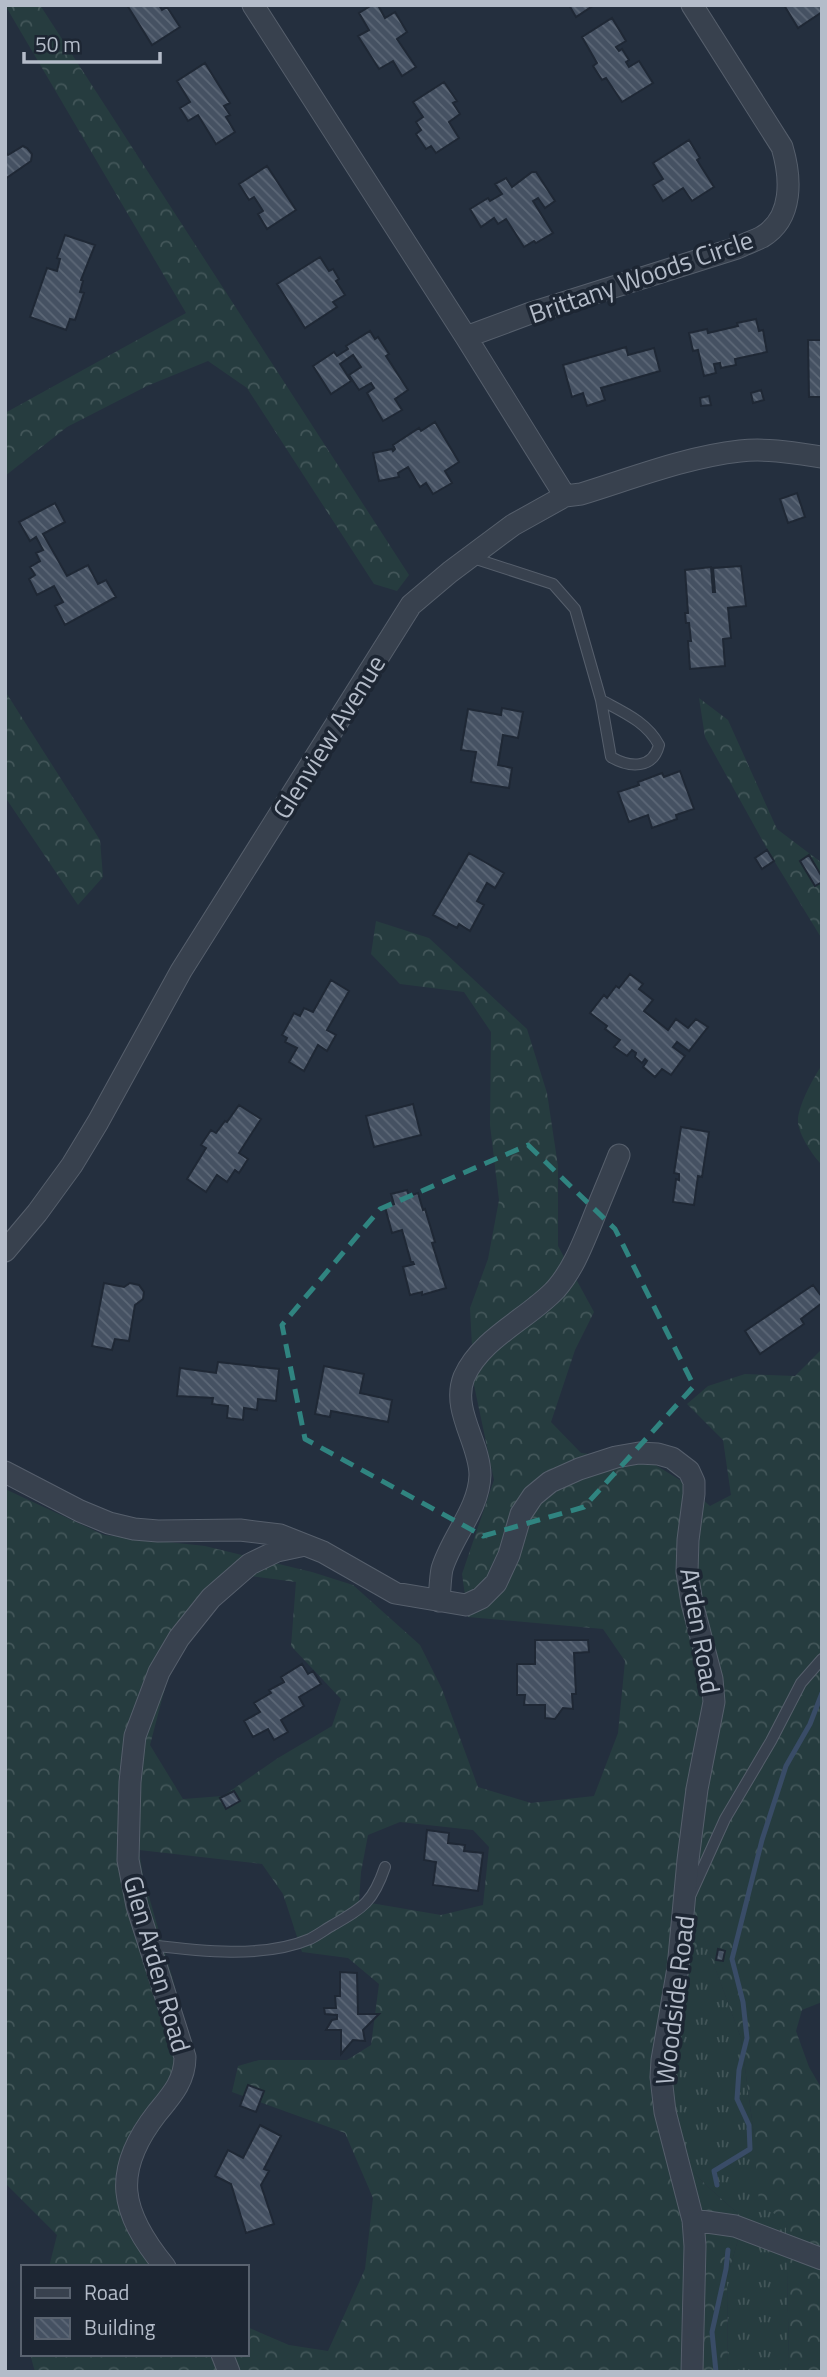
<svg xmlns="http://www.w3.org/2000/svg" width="827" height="2377" viewBox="0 0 827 2377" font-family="'Titillium Web',sans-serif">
	<defs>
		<pattern id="grass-tufts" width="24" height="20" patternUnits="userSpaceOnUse" patternTransform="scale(1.75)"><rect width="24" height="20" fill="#263c3f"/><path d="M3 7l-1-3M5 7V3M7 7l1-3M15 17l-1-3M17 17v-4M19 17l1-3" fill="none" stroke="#435659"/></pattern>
		<pattern id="forest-crowns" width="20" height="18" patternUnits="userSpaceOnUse" patternTransform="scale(1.75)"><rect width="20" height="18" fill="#263c3f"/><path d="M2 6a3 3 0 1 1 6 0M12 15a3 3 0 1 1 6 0" fill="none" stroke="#435659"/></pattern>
		<pattern id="building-back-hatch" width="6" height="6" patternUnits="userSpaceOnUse" patternTransform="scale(1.75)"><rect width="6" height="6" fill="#455162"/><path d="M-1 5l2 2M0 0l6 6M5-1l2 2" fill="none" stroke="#5d6877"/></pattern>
	</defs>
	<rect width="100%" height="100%" fill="#242f3e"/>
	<path fill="url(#grass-tufts)" d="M702,1932L741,2038L754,2135L786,2222L789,2363L787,2372H728L727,2278L744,2219L707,2186L662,2140L654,2057Z"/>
	<path fill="url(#forest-crowns)" fill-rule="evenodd" d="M5,5H40L409,575L397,591L374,584L247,388L208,361L147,386L67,427L5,476V413L186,313Z
		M5,691L100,840L103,877L78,905L5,797Z
		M699,698L728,720L777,829L822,863V939L770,854L705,737Z
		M376,921L429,938L527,1029L547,1093L558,1166V1246L594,1312L575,1350L551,1422L581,1453L649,1461L680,1480L710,1506L731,1495L723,1440L687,1404L708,1386L745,1374L795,1376L822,1349V2002L802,2010L796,2031L809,2067L822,2089V2372H787L789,2363L786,2222L759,2203L754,2135L741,2038L702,1933L654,2057L662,2140L707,2186L744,2219L727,2278L728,2372H35L30,2354H247V2327L289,2345L328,2351L365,2269L373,2198L345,2133L232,2092L238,2066L259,2060H347L371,2045L379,1984L348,1958L302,1952L283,1894L262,1864L139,1850L143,1876L192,2046L187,2087L145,2151L133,2180L140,2224L176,2267H49L57,2235L5,2183V1489L104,1535L205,1546L312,1572L353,1585L420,1645L442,1689L478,1787L531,1803L594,1796L618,1733L625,1661L603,1629L468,1617L462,1574L494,1480L474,1385L470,1308L488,1259L499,1200L490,1125L491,1032L464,992L400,984L371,954ZM242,1575L296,1582L291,1646L341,1699L332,1726L278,1758L223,1796L183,1799L150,1745L166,1684L189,1637ZM400,1822L473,1830L489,1847L483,1905L441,1915L359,1901L361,1872L368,1835Z
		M822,1065V1165C813,1156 798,1134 798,1121C798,1106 813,1078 822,1065Z"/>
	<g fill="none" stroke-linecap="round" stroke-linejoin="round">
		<path stroke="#394c67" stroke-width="5" d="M717,2185L714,2171L750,2149L749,2125L737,2099L739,2070L747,2038L743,2002L732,1959L762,1840L786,1766L810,1724L822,1693
			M716,2372L712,2332L726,2269L728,2250"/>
	</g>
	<path fill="url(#building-back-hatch)" stroke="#1f2835" stroke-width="2" d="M127,5H159L162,10L167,7L180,27L152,45Z
		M372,5H378L385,18L395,12L407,32L397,39L416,67L402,76L393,61L379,69L358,36L369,30L359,13Z
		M569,5H594L576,17Z
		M784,5H822V12L798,28Z
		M612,18L626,41L616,47L619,51L622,49L629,60L626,62L629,67L639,61L653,83L622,102L606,78L602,80L593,66L597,63L582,37Z
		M205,63L230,103L224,106L230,115L226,117L235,132L216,144L198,115L188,121L180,108L190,102L177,81Z
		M444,82L457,101L453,103L460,114L449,122L459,138L436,153L431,146L426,149L416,134L421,130L416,122L423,117L413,102Z
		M689,140L700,158L697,160L714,187L692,201L683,188L663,201L653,185L663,179L653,163Z
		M23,146L27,148L32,154L31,161L5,179V151L8,155Z
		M267,166L296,210L267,229L258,214L263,211L256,200L254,197L249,200L239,184Z
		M532,172H536L555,201L545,208L538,198L533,201L553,233L536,243L534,241L524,247L506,219L498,224L494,218L481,227L470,209L488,198L490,201L502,194L495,184L506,178L512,187Z
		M65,235L95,245L81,280L83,281L80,292L84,293L75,320L70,319L66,330L30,317L47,268L57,271L60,259L57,258Z
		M320,257L329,271L333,269L339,279L336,281L345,295L333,302L337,307L305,328L277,284Z
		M756,319L759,331L763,330L767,352L735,359L736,365L721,368L720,363L714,364L716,373L704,376L698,350L693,351L689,333L707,329L708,333L738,326L737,323Z
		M370,331L375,339L378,337L389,354L386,356L408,390L395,399L402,410L383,421L367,393L374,388L371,383L359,390L349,375L361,367L353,355L340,364L351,381L331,394L313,366L334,352L337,356L348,349L346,346Z
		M808,340H822V397H809Z
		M626,347L628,355L654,348L660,371L601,388L605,400L587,406L583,393L572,397L563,365Z
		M761,390L764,400L753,403L751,393Z
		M709,396L711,405L701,406L700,398Z
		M435,422L459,462L445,471L452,483L433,494L426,483L420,487L408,467L398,473L399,477L379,481L373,453L392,449L393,451L395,449L393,445L419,428L421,431Z
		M797,493L805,517L788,523L780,499Z
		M55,503L65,522L43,534L67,576L88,565L98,584L106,580L116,597L65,625L55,606L63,602L54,586L37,595L29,579L35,575L30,567L40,561L36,553L43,550L36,537L30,541L19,522Z
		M741,566L746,606L728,608L731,638L723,639L725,666L690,669L688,641H691L689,623H686L685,613H688L685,570L711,567L713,592H715L713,568Z
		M502,708L523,712L518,738L503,735L498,765L512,768L509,788L471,782L476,752L461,750L468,709L501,715Z
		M680,771L694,809L676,815L677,819L652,828L648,815L629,822L618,792L639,785L638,782L662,773L664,777Z
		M767,850L774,861L762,869L755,858Z
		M469,853L504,873L495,888L487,883L477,901L484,905L470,931L459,924L457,928L433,915Z
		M809,855L822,877V882L815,886L800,861Z
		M630,974L643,984L639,989L653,1000L644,1011L668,1030L676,1019L688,1028L696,1019L708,1027L689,1051L677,1042L673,1047L685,1056L671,1075L662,1069L655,1077L643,1067L647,1061L645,1059L642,1063L635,1057L636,1053L632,1050L627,1056L614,1047L620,1040L605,1029L607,1026L590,1013L604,995L607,998L616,986L619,988Z
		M331,980L349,991L327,1030L336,1035L327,1051L318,1045L304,1071L289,1062L297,1048L285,1042L287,1038L282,1035L294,1013L300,1016L304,1008L313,1012Z
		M413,1104L421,1135L374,1147L366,1116Z
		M239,1105L261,1119L239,1153L248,1159L239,1173L235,1170L227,1182L217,1175L206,1192L187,1179L206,1148L201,1145L211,1130L216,1133L225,1121L227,1122Z
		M681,1127L709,1132L702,1177L698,1176L694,1205L673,1202L676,1179L679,1180V1174L674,1173Z
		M407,1190L409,1196L418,1193L423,1210L425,1209L435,1242L432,1243L446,1288L422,1295V1292L410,1295L403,1267L414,1264L413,1262H411L402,1230L392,1233L385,1207L394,1204L391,1194Z
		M104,1283L124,1287L130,1283L139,1285L144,1292L143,1299L135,1305L129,1341L115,1339L112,1350L92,1346Z
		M813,1285L822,1297V1303L801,1319L804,1324L760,1354L745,1331Z
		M218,1362L279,1369L276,1401L258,1399L257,1410L244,1408L243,1420L227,1418L228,1406L212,1404L213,1398L177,1396L180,1368L216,1373Z
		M324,1366L364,1374L360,1393L392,1400L388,1422L331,1411L330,1417L315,1414Z
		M535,1640H588L589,1652L574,1653L576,1694H572L573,1709L563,1708L555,1719L545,1718V1705H524L525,1695H517V1664H535Z
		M302,1664L308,1674L313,1671L321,1684L299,1697L304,1706L281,1720L288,1732L274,1740L268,1729L253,1737L244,1721L260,1712L254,1703L271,1693L269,1690L284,1682L281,1677Z
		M234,1791L240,1801L226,1809L220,1798Z
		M427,1830L449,1833L448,1843L465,1845L464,1851L483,1853L478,1891L433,1885L436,1862L424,1860Z
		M718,1949L725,1951L723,1961L716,1960Z
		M340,1972L357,1973L358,2014H379L363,2030L365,2041L353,2040L341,2054V2030H326L332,2020L337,2019V2015L325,2014L324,2008H336L335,1996H340Z
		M248,2085L264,2091L256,2112L240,2106Z
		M260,2125L281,2136L264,2169L269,2171L261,2185L274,2224L246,2233L231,2184L215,2176L228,2150L243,2158Z"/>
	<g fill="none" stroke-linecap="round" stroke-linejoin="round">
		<defs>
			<path id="lane" d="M470,557L553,584L575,609L601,700L611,757C630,768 653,769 659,745C647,722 623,712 601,700
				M691,1894L725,1819L771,1741L801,1683L822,1659
				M149,1945C198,1951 263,1959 310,1939C318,1935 326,1929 333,1925C364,1907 373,1902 385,1867"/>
			<path id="street" d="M253,5L466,337L565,496
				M466,337L528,314L737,248C745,244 754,241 762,237C794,218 791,177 782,147L692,5
				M5,1251L37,1213L72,1165L98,1122L181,971L411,605L450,572L513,525L565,496L581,494C633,478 686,457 740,451C767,448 795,453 822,457
				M5,1472L80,1511L109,1523L134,1529L158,1531L240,1530L280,1535L323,1552L395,1593L466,1605L481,1598L496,1583L509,1555L521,1514L533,1496L550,1482L579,1469L616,1457L639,1453L658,1454L672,1458L689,1471L694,1482V1494L688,1540L687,1572L692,1603L712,1679L714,1702L697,1789L688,1860L678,1968L662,2060L661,2077L665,2112L693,2220L695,2246L692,2372
				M439,1601C440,1591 440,1579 442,1569C451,1538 479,1509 480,1475C480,1443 451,1410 464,1377C481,1338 528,1319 556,1289C573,1269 581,1248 591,1224C600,1201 610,1178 619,1155
				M693,2220L735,2226L822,2259
				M165,2267C120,2212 111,2172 157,2113C171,2096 185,2081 185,2057L137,1906L128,1860L130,1782L135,1736L159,1672L179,1638L211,1598L250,1564L277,1551L305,1545
				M222,2354L229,2372"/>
		</defs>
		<use href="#lane" stroke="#565f6c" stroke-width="12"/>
		<use href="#street" stroke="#565f6c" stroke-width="23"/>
		<use href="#lane" stroke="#38414e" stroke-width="10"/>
		<use href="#street" stroke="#38414e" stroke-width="21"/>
	</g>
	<path fill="none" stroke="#308480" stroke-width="5" stroke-dasharray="14 9" stroke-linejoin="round" d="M528,1145L615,1229L694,1386L584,1507L483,1536L305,1439L282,1325L380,1209Z"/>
	<g text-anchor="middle" stroke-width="7" stroke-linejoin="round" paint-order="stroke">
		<g font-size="26" fill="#b4bcc9" stroke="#1d2633">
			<text transform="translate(641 277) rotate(-19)" y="9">Brittany Woods Circle</text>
			<text transform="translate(329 737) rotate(-58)" y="9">Glenview Avenue</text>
			<text transform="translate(700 1631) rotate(80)" y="9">Arden Road</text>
			<text transform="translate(157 1964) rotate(74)" y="9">Glen Arden Road</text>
			<text transform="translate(675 2000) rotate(-83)" y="9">Woodside Road</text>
		</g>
	</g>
	<rect width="827" height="2377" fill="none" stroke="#b4bcc9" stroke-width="14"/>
	<rect x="21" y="2265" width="228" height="91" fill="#1d2633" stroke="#59626f" stroke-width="2"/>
	<rect x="35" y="2288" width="35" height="10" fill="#38414e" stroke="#59626f" stroke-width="2"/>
	<text x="84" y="2300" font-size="21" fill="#b4bcc9">Road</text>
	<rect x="35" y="2318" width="35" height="21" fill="url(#building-back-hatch)" stroke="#59626f" stroke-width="2"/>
	<text x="84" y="2335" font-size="21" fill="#b4bcc9">Building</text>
	<path d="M24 52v10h136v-10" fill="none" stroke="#b4bcc9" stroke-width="3.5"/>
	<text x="35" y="52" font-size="21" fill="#b4bcc9" stroke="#1d2633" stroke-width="5" paint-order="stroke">50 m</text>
</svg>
